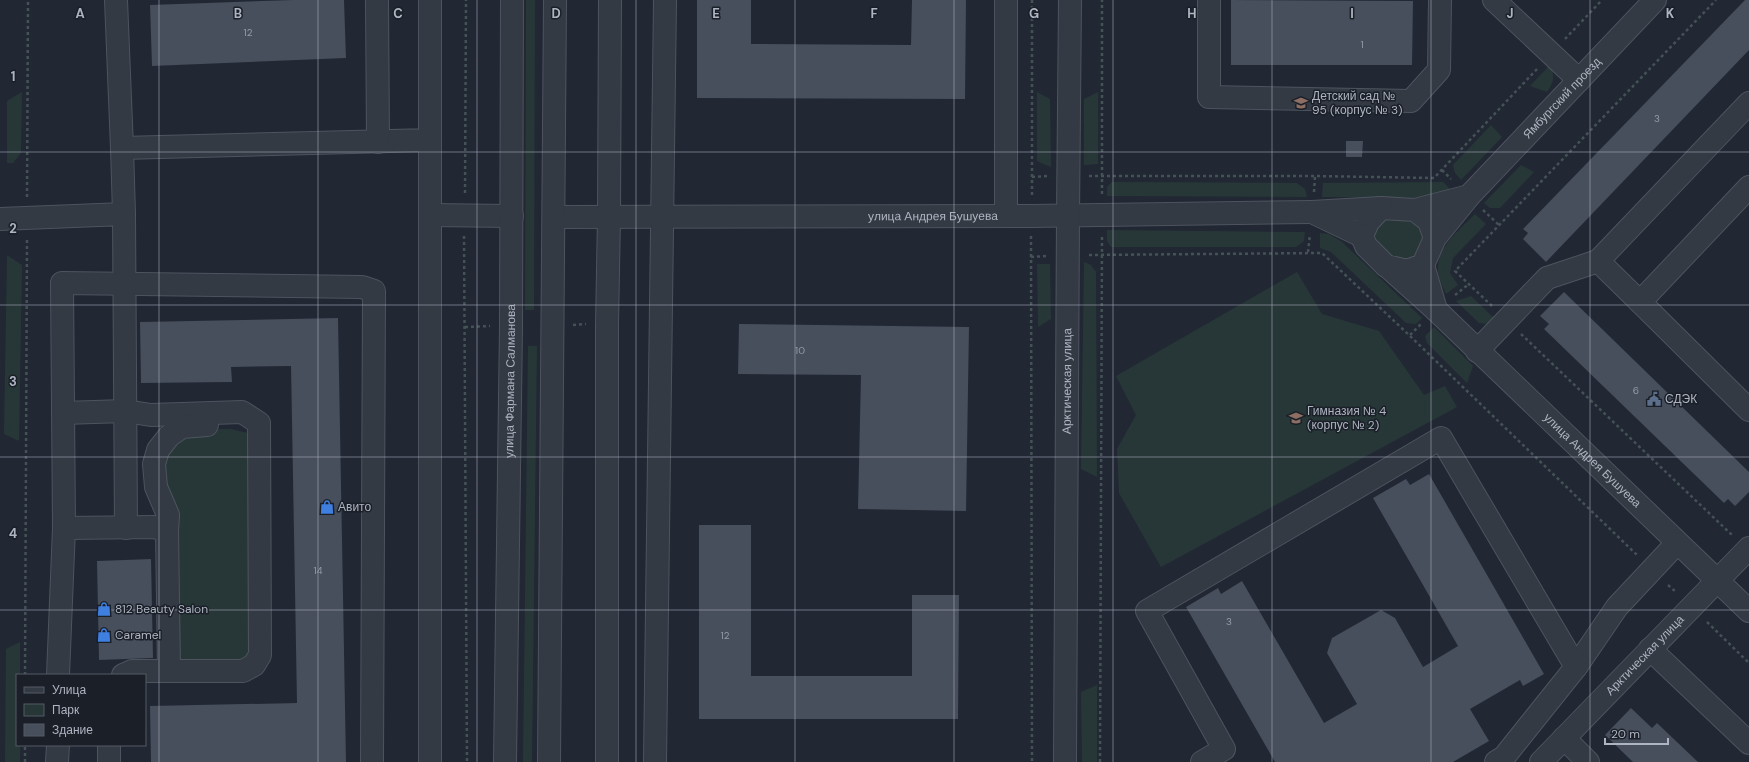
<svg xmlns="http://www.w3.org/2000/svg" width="1749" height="762" viewBox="0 0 1749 762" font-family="'DM Sans',sans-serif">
	<rect width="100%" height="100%" fill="#212733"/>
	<path fill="#273738" d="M526,0H535L534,310H525Z
		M1550,65C1555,77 1554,81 1547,92L1530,86Z
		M22,92L21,153L13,163H7V101Z
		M1037,92L1050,99L1051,167L1037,161Z
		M1098,92V164L1084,165V99Z
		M1491,125L1502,137L1461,180L1455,173L1453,165Z
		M1521,165L1534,172L1500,208H1490L1484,203Z
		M1112,182L1297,183L1305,189L1307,197L1107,196V187Z
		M1443,182L1451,190L1432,198L1322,197L1323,183Z
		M1475,214L1486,224L1453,258L1450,273L1458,285L1446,294C1443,287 1438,278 1438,270C1437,246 1460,230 1475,214Z
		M1386,218L1409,219L1418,224L1425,239L1414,259L1397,261C1383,248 1370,244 1377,223Z
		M1107,230L1305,232L1304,241L1296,247H1111L1107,241Z
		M1320,233L1329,234L1342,242L1422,318L1416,324L1406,323L1331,252L1320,248Z
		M7,255L22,265L19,441L4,434Z
		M1084,262L1091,265L1096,272L1097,477L1081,469Z
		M1037,264H1050L1051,319L1038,327Z
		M1297,272L1322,314L1379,331L1424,395L1445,386L1457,407L1161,567L1119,493L1117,449L1136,415L1116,376Z
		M1471,296L1495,319L1487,324L1479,323L1456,301Z
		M1434,327L1473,366L1467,383L1427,343L1425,336Z
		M528,346H537L532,762H523Z
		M231,429L248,433L257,441L254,649L244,660H174L155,518L160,454L183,430Z
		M20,642V675H17V745H20V762H5L6,649Z
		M1097,685V762H1082L1081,692Z"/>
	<path fill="#474e5c" d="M293,0H344L346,58L152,66L150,5Z
		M697,0H751V44L911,45L912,0H966L965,99L697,98Z
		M1231,0L1413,1L1412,65H1231Z
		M1745,0H1749V50L1546,262L1523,239L1528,233L1523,229Z
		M1346,141H1363L1362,157H1346Z
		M1564,292L1749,472V492L1735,506L1728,499L1724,503L1544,329L1549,324L1540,316Z
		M338,318L346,762H151L150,706L297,703L291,366L231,367L232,382L141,383L140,322Z
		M739,324L969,327L966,511L858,509L861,375L738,374Z
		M1429,474L1544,674L1523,686L1520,680L1470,709L1489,741L1453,762H1275L1186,607L1218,588L1221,594L1242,581L1324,723L1357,704L1327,653L1332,638L1381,610L1395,618L1423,667L1458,646L1373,498L1406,479L1410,485Z
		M699,525H751V676H912V595H959L958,719H699Z
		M151,559L153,658L99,660L97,561Z
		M1631,708L1652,728L1657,723L1698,762H1633L1605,735Z"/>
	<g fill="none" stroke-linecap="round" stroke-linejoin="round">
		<defs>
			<g id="minor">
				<path d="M116,0L122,148L430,140V0"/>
				<path d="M377,0L378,142"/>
				<path d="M1006,0V216"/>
				<path d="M1209,0V97L1411,101L1439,70L1440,0"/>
				<path d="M1494,0L1579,80"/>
				<path d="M122,148L124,214"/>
				<path d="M1749,187L1640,302L1749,410"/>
				<path id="s1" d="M1469,196L1655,0"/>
				<path d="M1415,210L1429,221L1435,238L1423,265L1407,271L1386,266L1366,246L1362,236L1368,222L1381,208L1415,210L1469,196L1435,238"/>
				<path d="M430,215L512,216"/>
				<path id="s2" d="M554,217L1032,216L1312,212"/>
				<path d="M0,219L124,214L126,528"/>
				<path d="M1362,236L1312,212L1381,208"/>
				<path d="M1598,261L1749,103"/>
				<path d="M1387,266L1436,310L1423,265"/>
				<path id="s3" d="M1436,310L1749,611"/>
				<path d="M1477,351L1547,278L1598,261L1640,302"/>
				<path d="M63,413L125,411L151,415L242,412L259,423L260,655L254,665L243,671H169"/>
				<path d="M64,528L155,527L167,531L169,671H132L123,675"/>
				<path d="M167,531L168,515L156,487L154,464L158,450L169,436L182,427L207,425"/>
				<path d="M1650,649L1749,743"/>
				<path d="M1576,667L1617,607L1677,543"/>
				<path d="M58,675L64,528L62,283L362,287L374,291L372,762"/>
				<path d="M1564,738L1588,762"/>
				<path d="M109,745V762"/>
				<path d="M57,762L58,745"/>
				<path d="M430,762V140"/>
				<path id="s4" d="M505,762L511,326L512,0"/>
				<path d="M549,762L555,0"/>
				<path d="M607,762V325L609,216L610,0"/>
				<path d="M655,762L665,0"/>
				<path id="s5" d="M1065,762L1068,216L1070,0"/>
				<path d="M1202,762L1224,749L1147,611L1441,438L1576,667L1504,757L1496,762"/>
				<path id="s6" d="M1541,762L1749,548"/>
			</g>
		</defs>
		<use href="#minor" stroke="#4e545f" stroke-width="24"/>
		<path stroke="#445256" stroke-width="2.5" stroke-dasharray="3 3" stroke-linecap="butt" d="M1565,39L1602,0
			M1442,170L1451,179
			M1089,176H1315L1434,178L1537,69
			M1032,177L1048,176
			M1314,192L1315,176
			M465,193L466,0
			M1102,194V0
			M1032,195V0
			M27,197L28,0
			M1483,210L1499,225
			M464,236L467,762
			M1031,236L1032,762
			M1308,252L1310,234
			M1089,255L1322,253L1409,335L1637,555
			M1031,257L1046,256
			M1455,295L1469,284
			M1492,306L1455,271L1716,0
			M573,325L586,324
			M465,327L490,326
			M1521,334L1732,535
			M1410,335L1421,324
			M1668,585L1676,592
			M1707,622L1749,663
			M25,675L27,240
			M25,762V745
			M1100,762L1102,237"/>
		<use href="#minor" stroke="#343a44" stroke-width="22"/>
	</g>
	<path fill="none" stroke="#aeb4c1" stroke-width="1" stroke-opacity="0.55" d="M159,0V762M318,0V762M477,0V762M636,0V762M795,0V762M954,0V762M1113,0V762M1272,0V762M1431,0V762M1590,0V762M0,152H1749M0,305H1749M0,457H1749M0,610H1749"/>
	<defs>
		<symbol id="school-bare" viewBox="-9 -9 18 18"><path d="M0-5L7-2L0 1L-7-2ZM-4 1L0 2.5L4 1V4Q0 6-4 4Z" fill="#8d6e63" stroke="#1a1f28" stroke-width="2.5" paint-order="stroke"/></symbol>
		<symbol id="civic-bare" viewBox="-9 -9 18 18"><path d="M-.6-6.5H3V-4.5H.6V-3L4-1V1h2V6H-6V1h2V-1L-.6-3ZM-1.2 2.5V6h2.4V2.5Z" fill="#5c6f8a" stroke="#1a1f28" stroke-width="2.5" paint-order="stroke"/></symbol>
		<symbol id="shop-bare" viewBox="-9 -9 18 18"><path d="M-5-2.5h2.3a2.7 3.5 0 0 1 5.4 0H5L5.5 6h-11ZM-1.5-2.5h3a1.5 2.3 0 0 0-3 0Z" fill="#3f7fe0" stroke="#1a1f28" stroke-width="2.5" paint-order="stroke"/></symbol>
	</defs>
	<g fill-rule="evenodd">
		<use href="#school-bare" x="1291" y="93" width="20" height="20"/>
		<use href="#civic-bare" x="1644" y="389" width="20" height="20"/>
		<use href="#school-bare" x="1286" y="408" width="20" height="20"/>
		<use href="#shop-bare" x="317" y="497" width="20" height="20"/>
		<use href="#shop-bare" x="94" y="599" width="20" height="20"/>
		<use href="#shop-bare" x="94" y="625" width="20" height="20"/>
	</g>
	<g text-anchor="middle" stroke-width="3" stroke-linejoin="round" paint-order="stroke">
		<g font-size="10" fill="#949aa8">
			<text x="248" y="36">12</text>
			<text x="1362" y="48">1</text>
			<text x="1657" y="122">3</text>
			<text x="800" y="354">10</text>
			<text x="1636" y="394">6</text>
			<text x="318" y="574">14</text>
			<text x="1229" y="625">3</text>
			<text x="725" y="639">12</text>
		</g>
		<g font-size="12" fill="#aeb4c1" stroke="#1a1f28" text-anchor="start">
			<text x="1312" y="100">Детский сад №<tspan x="1312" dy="14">95 (корпус № 3)</tspan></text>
			<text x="1665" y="403">СДЭК</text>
			<text x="1307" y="415">Гимназия № 4<tspan x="1307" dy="14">(корпус № 2)</tspan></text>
			<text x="338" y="511">Авито</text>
			<text x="115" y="613">812 Beauty Salon</text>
			<text x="115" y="639">Caramel</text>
		</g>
		<g font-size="12" fill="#aeb4c1" stroke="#1a1f28">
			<text dy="4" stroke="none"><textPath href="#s1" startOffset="135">Ямбургский проезд</textPath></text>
			<text dy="4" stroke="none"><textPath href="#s2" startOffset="379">улица Андрея Бушуева</textPath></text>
			<text dy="4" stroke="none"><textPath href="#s4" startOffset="381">улица Фармана Салманова</textPath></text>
			<text dy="4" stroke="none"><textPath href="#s5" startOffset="381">Арктическая улица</textPath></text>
			<text dy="4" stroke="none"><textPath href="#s3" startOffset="217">улица Андрея Бушуева</textPath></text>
			<text dy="4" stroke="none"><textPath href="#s6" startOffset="149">Арктическая улица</textPath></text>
		</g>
	</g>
	<g font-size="13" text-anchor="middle" font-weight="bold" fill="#aeb4c1" stroke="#1a1f28" stroke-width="3" stroke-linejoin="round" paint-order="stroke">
		<text x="80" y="18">A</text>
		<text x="238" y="18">B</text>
		<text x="398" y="18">C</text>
		<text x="556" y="18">D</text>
		<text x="716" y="18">E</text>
		<text x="874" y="18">F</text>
		<text x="1034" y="18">G</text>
		<text x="1192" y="18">H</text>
		<text x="1352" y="18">I</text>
		<text x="1510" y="18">J</text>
		<text x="1670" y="18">K</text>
		<text x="13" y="81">1</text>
		<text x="13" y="233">2</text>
		<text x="13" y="386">3</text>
		<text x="13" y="538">4</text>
	</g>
	<rect x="16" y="674" width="130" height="72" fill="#1a1f28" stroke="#555b65"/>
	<rect x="24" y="687" width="20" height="6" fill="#343a44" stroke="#555b65"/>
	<text x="52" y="694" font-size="12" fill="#aeb4c1">Улица</text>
	<rect x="24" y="704" width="20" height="12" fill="#273738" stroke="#555b65"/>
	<text x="52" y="714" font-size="12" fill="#aeb4c1">Парк</text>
	<rect x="24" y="724" width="20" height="12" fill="#474e5c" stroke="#555b65"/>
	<text x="52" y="734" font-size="12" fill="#aeb4c1">Здание</text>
	<path d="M1605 738v6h63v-6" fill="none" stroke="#aeb4c1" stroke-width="2"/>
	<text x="1611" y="738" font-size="12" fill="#aeb4c1" stroke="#1a1f28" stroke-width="3" paint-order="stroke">20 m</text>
</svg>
